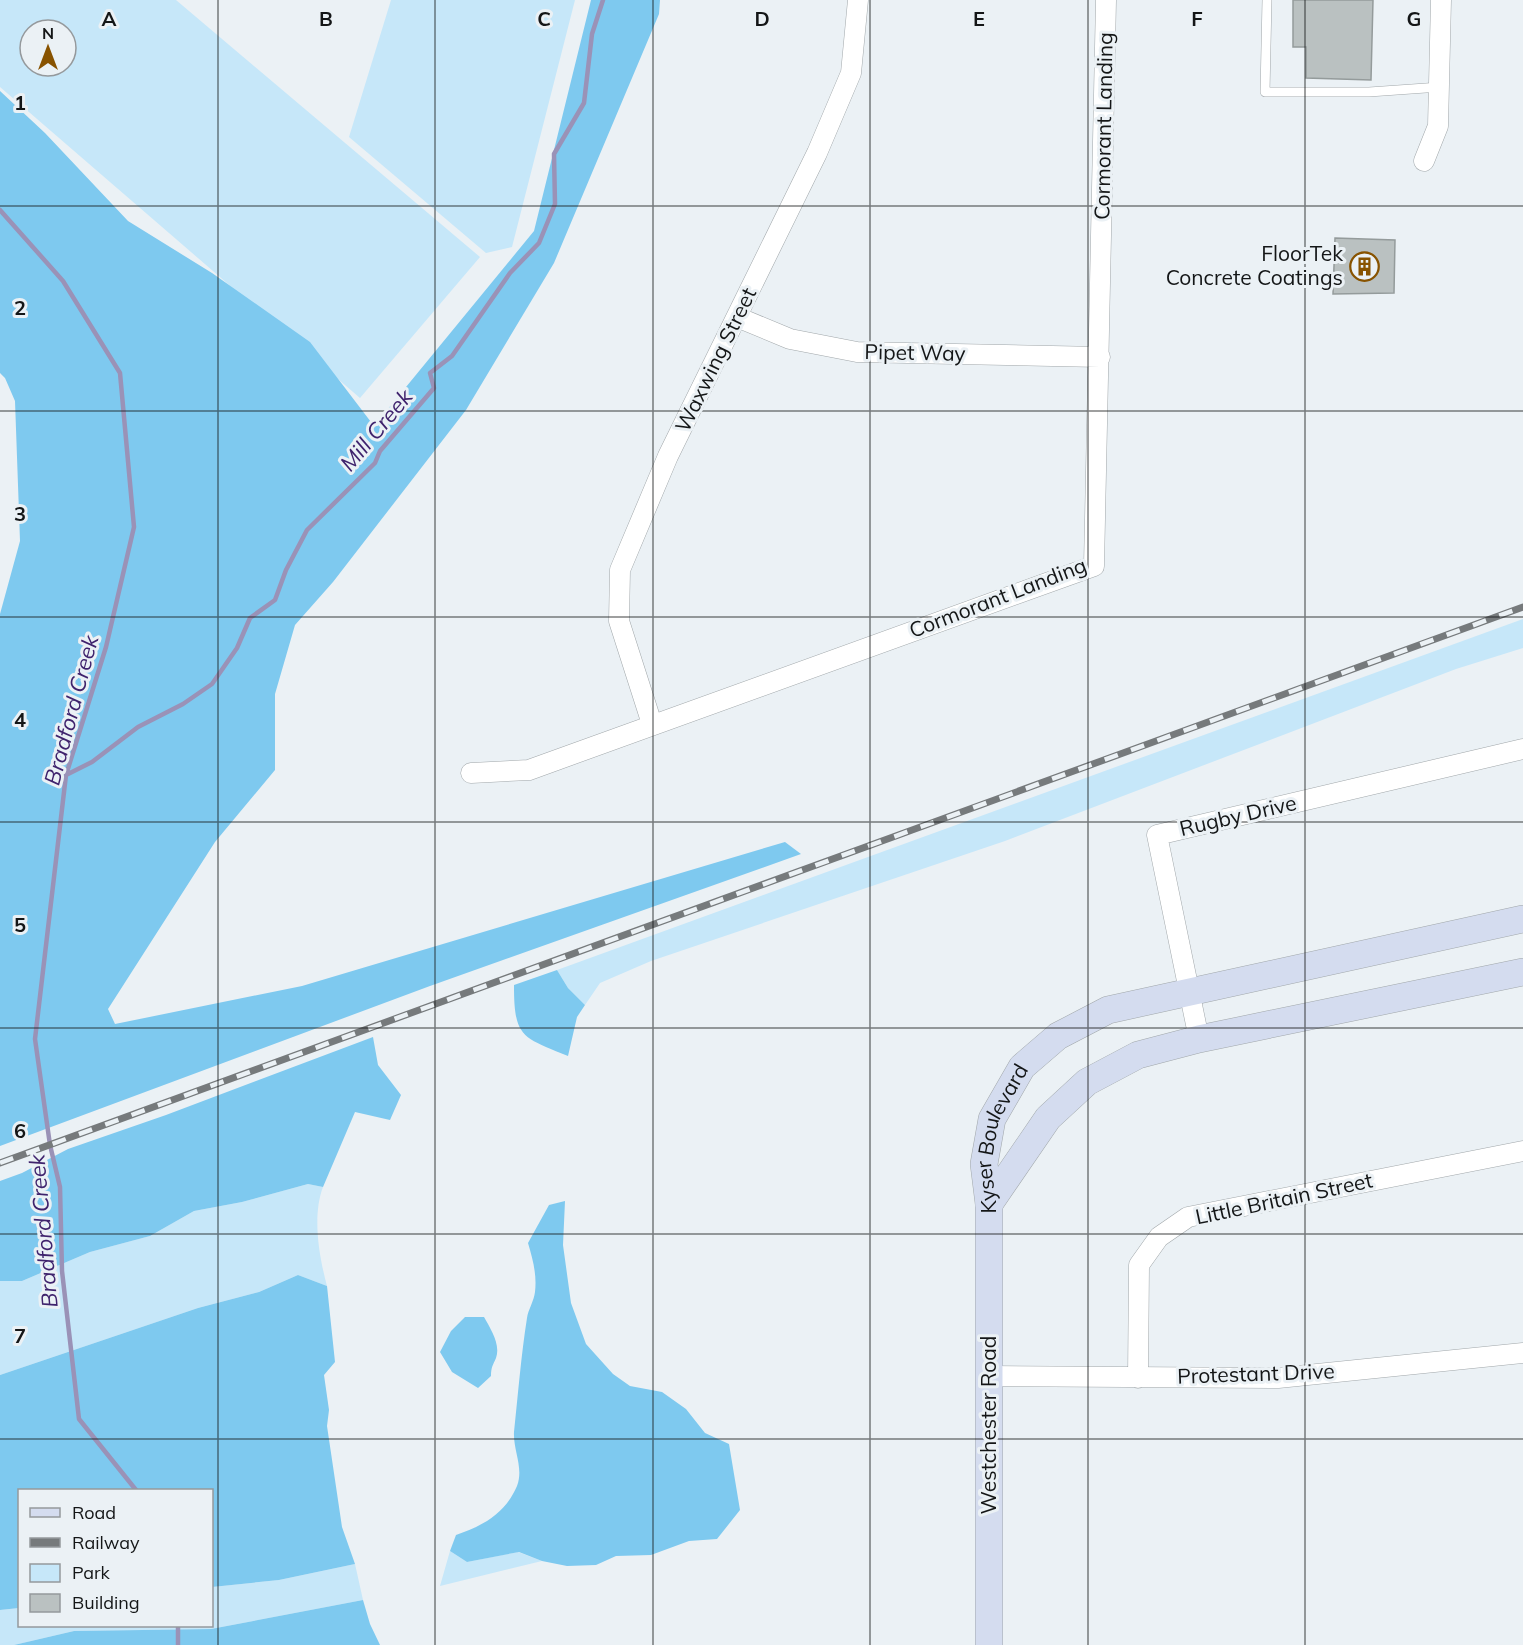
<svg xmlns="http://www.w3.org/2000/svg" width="1523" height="1645" viewBox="0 0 1523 1645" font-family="Mulish,sans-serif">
	<rect width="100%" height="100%" fill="#ebf1f5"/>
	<path fill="#c6e7f9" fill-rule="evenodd" d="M0,0H176L480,257L360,398L0,87ZM30,30H66V66H30Z
		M391,0H575L512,247L486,253L349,137Z
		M1523,619V648L1456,669L1005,841L651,961L600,983L585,1005L568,988L557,970Z
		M308,1184L323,1187C312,1216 319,1256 327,1286L298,1275L259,1292L198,1308L0,1375V1281H22L90,1252L150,1236L194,1211L242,1202Z
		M450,1551L467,1562L518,1552L542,1561L440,1586Z
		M355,1564L363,1600L211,1629L74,1631L14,1645H0V1610L19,1608L20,1626H212V1587L279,1580Z"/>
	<path fill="#7ec9ef" d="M591,0H660L659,14L554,263L466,410L333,582L295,625L275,694V770L215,842L108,1009L115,1024L302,986L785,842L801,854L430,986L0,1146V614L20,541L15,401L5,378L0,373V91L45,133L128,221L212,273L310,342L374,426L534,231Z
		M557,970L568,988L585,1005L577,1017L568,1056C522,1037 514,1038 514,985Z
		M373,1037L378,1065L401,1095L390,1120L355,1112L323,1187L308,1184L242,1202L194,1211L150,1236L90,1252L22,1281H0V1181L22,1173L68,1149L166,1115Z
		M565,1201L563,1245L571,1303L586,1344L613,1374L630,1386L662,1392L686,1409L705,1433L729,1444L740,1510L717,1539L689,1541L651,1555L616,1556L596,1565L567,1566L542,1561L519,1552L467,1562L450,1551L456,1535C482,1526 505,1514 517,1486C524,1468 513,1450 514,1432C518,1395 521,1356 527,1318C528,1310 534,1301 535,1292C537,1275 533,1260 528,1243L549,1205Z
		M298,1275L327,1286L335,1362L324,1375L329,1410L327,1426L342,1527L355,1564L279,1580L212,1587V1490H20L19,1608L0,1610V1375L198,1308L259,1292Z
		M465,1317H484C490,1328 501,1344 496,1358C493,1365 491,1367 491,1376L478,1388L452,1372L440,1352L451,1331Z
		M363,1600L370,1624L380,1645H14L74,1631L211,1629Z"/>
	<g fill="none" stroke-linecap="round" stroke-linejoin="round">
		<path stroke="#9a92b7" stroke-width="4.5" d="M0,210L63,281L120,373L134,527L106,647L66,775L35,1039L50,1145L60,1187L62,1271L79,1419L136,1490
			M66,775L92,762L138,727L183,704L212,684L237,648L250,618L275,600L286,570L307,530L375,463L380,451L434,388L430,373L452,356L510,273L539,243L555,204L554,154L584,103L592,34L603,0
			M178,1645V1626"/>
	</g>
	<path fill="#bac1c1" stroke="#949b9b" stroke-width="1.5" d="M1293,0H1373L1371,80L1306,78V47H1293Z
		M1335,238L1395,240L1394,293L1333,294Z"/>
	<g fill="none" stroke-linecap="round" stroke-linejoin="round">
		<defs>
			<path id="lane" d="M1267,0L1265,92H1369L1440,87"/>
			<path id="street" d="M1424,161L1438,126L1441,0
				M737,317L790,339L857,352L1100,357
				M652,724L619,621L620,570L668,456L817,153L851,73L858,0
				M471,773L529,770L1094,566L1106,0
				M1199,1039L1157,835L1523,749
				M989,1376L1278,1378L1523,1353
				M1138,1378L1139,1265L1159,1237L1188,1217L1523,1151"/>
			<g id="secondary">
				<path d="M989,1204L1048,1118L1087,1082L1138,1055L1199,1039L1523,972"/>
				<path id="s1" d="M989,1645V1204L984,1164L992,1119L1022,1067L1058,1036L1108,1010L1523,919"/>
			</g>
		</defs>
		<use href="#lane" stroke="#a1a7aa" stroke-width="10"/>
		<use href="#street" stroke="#a1a7aa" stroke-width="21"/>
		<use href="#secondary" stroke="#a1a7aa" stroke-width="28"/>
		<use href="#lane" stroke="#fff" stroke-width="9"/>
		<use href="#street" stroke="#fff" stroke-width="20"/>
		<use href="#secondary" stroke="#d4dcef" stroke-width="27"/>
		<defs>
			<path id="rail" d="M0,1163L1523,607"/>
		</defs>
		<use href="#rail" stroke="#767a7c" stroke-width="7"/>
		<use href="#rail" stroke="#ebf1f5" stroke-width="4.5" stroke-dasharray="14" stroke-linecap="butt"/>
	</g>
	<path fill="none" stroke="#141617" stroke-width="1.5" stroke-opacity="0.55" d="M218,0V1645M435,0V1645M653,0V1645M870,0V1645M1088,0V1645M1305,0V1645M0,206H1523M0,411H1523M0,617H1523M0,822H1523M0,1028H1523M0,1234H1523M0,1439H1523"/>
	<defs>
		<symbol id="building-ring" viewBox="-11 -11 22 22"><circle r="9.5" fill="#ebf1f5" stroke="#885300" stroke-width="1.5"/><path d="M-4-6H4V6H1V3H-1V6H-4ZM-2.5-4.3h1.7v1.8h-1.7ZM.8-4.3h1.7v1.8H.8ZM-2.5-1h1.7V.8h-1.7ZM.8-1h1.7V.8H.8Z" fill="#885300"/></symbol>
	</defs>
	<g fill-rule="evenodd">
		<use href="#building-ring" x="1348" y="250" width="33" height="33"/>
	</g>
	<g text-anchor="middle" stroke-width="6" stroke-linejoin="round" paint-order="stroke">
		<g font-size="21" fill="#141617" stroke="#ebf1f5">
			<text transform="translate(1104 126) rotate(-89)" y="7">Cormorant Landing</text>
			<text transform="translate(915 353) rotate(1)" y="7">Pipet Way</text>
			<text transform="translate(716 360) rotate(-64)" y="7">Waxwing Street</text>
			<text transform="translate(998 598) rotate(-21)" y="7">Cormorant Landing</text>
			<text transform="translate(1238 816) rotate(-13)" y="7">Rugby Drive</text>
			<text dy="7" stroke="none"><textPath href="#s1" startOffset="510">Kyser Boulevard</textPath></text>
			<text transform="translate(1284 1199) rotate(-12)" y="7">Little Britain Street</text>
			<text transform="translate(1256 1374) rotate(-2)" y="7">Protestant Drive</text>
			<text transform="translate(989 1425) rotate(-90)" y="7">Westchester Road</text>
		</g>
		<g font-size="21" fill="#141617" stroke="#ebf1f5" text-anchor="end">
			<text x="1343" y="261">FloorTek<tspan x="1343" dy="24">Concrete Coatings</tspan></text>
		</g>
		<g font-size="22" font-style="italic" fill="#3f236d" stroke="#ebf1f5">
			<text transform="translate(376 430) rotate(-50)" y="8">Mill Creek</text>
			<text transform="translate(71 710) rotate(-75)" y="8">Bradford Creek</text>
			<text transform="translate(43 1231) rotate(-95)" y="8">Bradford Creek</text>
		</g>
	</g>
	<g font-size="20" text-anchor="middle" font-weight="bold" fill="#141617" stroke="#ebf1f5" stroke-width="6" stroke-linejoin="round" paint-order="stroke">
		<text x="109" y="26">A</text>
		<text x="326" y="26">B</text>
		<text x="544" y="26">C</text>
		<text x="762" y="26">D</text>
		<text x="979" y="26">E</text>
		<text x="1197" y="26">F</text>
		<text x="1414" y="26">G</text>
		<text x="20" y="110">1</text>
		<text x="20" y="315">2</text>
		<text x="20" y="521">3</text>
		<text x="20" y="727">4</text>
		<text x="20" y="932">5</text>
		<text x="20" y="1138">6</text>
		<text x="20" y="1343">7</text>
	</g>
	<rect x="18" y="1489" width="195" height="138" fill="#ebf1f5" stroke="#95999c" stroke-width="1.5"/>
	<rect x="30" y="1508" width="30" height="9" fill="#d4dcef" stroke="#95999c" stroke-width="1.5"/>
	<text x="72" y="1519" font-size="18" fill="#141617">Road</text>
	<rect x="30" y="1538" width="30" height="9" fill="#767a7c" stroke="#95999c" stroke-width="1.5"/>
	<text x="72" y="1549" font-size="18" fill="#141617">Railway</text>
	<rect x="30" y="1564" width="30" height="18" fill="#c6e7f9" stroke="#95999c" stroke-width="1.5"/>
	<text x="72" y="1579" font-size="18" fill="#141617">Park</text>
	<rect x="30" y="1594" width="30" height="18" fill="#bac1c1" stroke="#95999c" stroke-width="1.5"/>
	<text x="72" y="1609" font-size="18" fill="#141617">Building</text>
	<g transform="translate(48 48)"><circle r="28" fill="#ebf1f5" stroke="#95999c" stroke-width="1.5"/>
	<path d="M0-4.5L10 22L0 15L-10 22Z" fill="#885300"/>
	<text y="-9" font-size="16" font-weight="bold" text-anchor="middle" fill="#141617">N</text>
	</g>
</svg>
